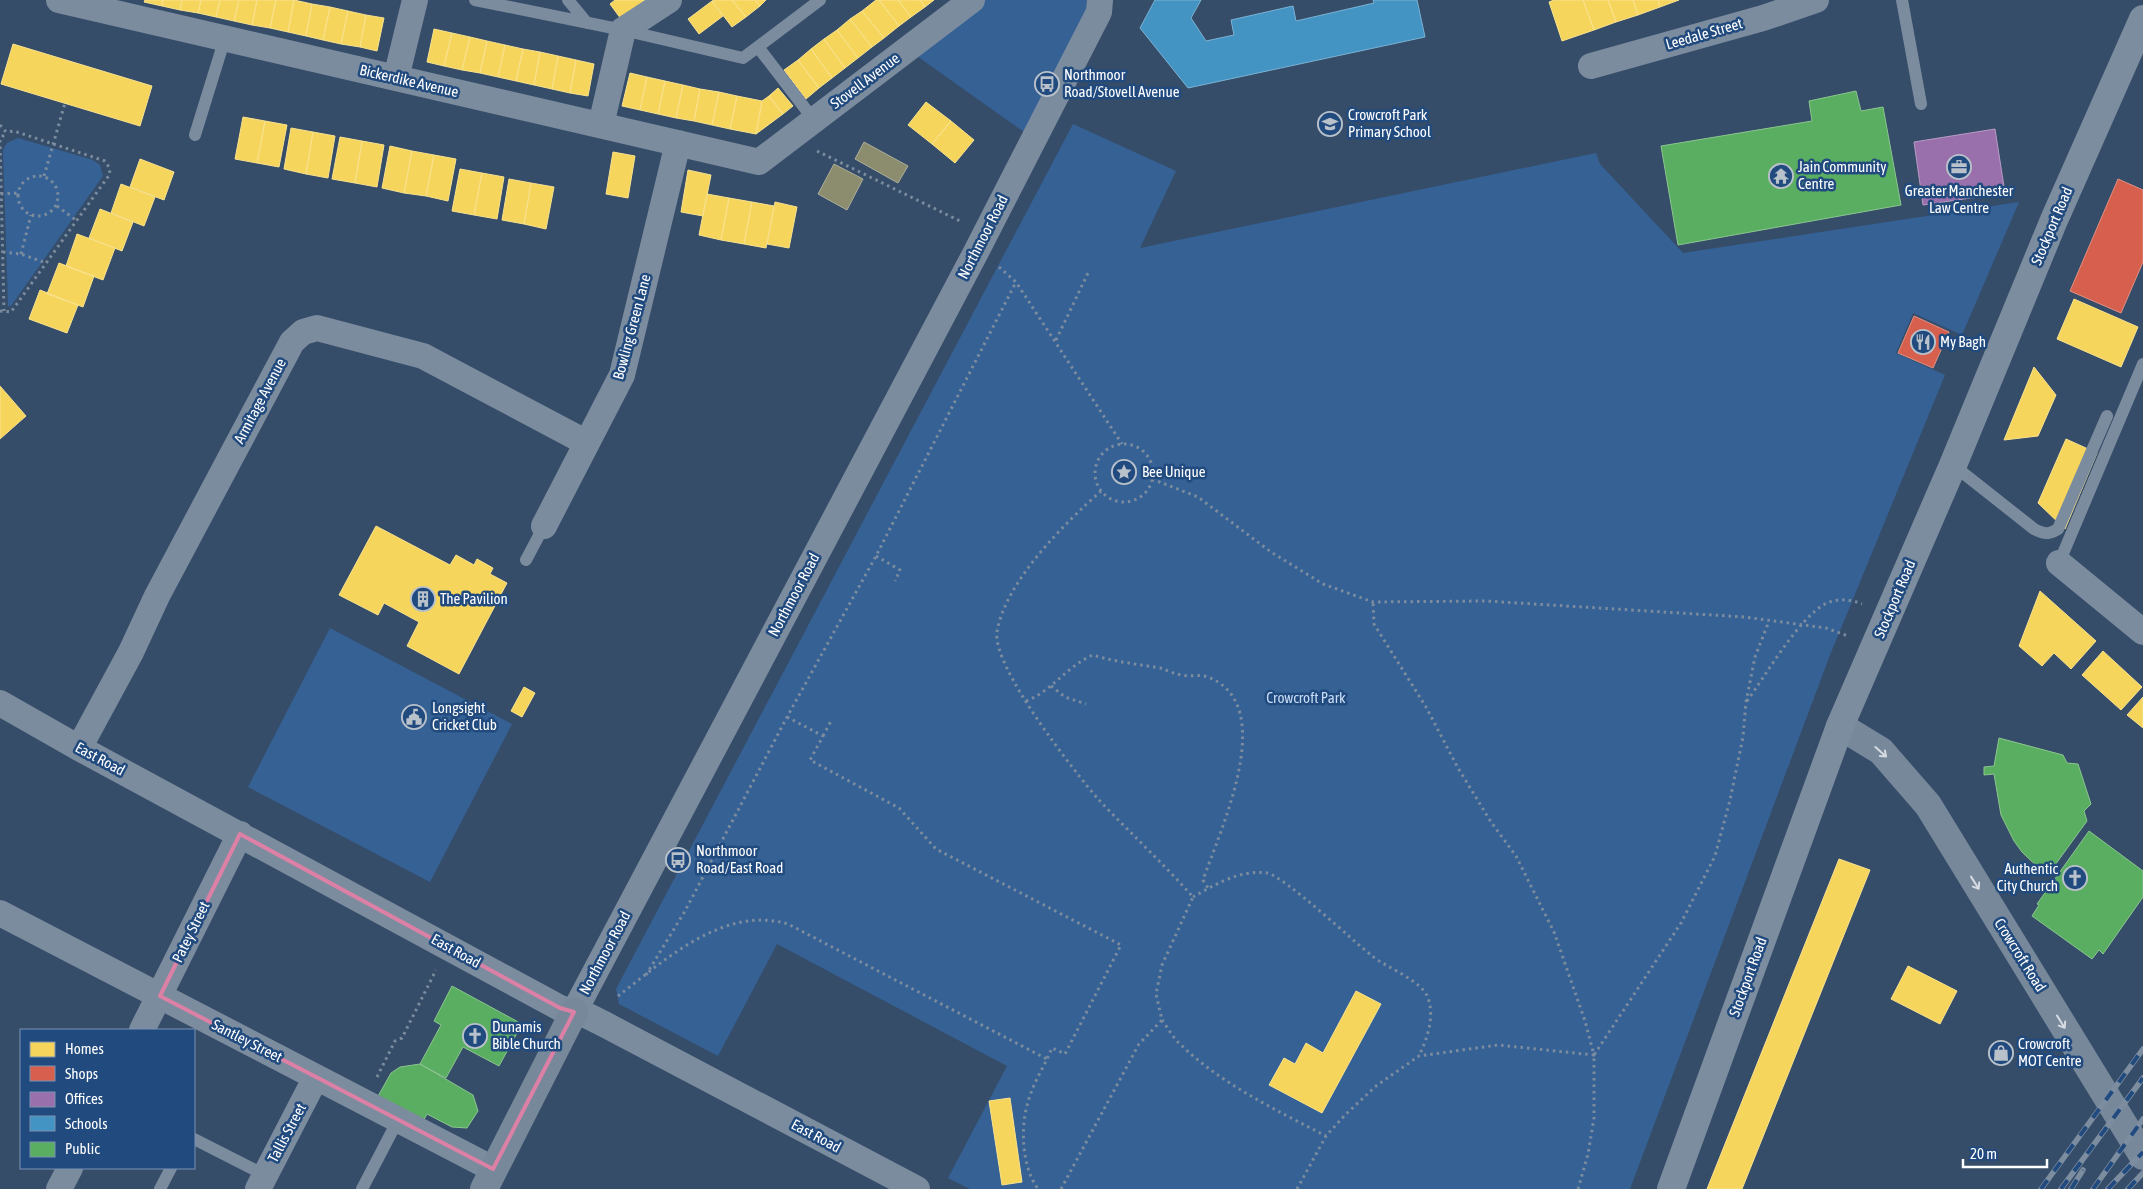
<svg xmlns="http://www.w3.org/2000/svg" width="2143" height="1189" viewBox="0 0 2143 1189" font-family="'Asap Condensed',sans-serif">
	<rect width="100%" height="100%" fill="#364d69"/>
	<path fill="#356195" d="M972,0H1100L1034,139L907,49Z
		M1073,124L1176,171L1140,248L1596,153L1600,164L1683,253L2019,202L1962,335L1913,313L1896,353L1945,375L1830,655L1630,1189H970L948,1178L1007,1066L777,944L718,1056L619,1004L616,989Z
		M18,138L93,160L100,165L103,176L11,306H8L3,150L7,143Z
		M330,628L512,724L430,882L248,787Z"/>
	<path fill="#f6d55c" stroke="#f9e28d" d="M145,0H163L162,6L144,2Z
		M163,0H182L180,10L162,6Z
		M182,0H201L198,13L180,10Z
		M201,0H220L216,17L198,13Z
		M220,0H239L234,21L216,17Z
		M239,0H257L252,25L234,21Z
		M257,0H276L270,28L252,25Z
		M276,0H294L288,32L270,28Z
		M294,0L312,4L306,36L288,32Z
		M615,0H645L621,19L610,4Z
		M714,0H732L746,17L732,27L712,1Z
		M732,0H755L760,6L746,17Z
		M755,0H766L760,6Z
		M876,0H879L899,26L884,38L862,11Z
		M879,0H898L911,17L899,26Z
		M898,0H920L925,7L911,17Z
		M920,0H934L925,7Z
		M1554,0H1583L1594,30L1562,41L1549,2Z
		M1583,0H1608L1616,22L1594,30Z
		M1608,0H1633L1638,15L1616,22Z
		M1633,0H1658L1660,7L1638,15Z
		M1658,0H1679L1660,7Z
		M712,1L723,16L699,34L688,19Z
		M312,4L330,7L323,40L306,36Z
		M330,7L348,11L341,44L323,40Z
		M348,11L366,15L360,47L341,44Z
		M862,11L884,38L872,47L850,19Z
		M366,15L384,18L377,51L360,47Z
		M850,19L872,47L858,58L837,30Z
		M434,29L452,33L444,66L427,62Z
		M837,30L858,58L845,68L824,39Z
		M452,33L470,37L462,70L444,66Z
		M470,37L487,41L480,73L462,70Z
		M824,39L845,68L832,78L811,49Z
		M487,41L505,45L498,77L480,73Z
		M13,44L152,86L140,126L1,84Z
		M505,45L523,49L516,81L498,77Z
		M523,49L540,52L534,85L516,81Z
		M811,49L832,78L819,88L798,60Z
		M540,52L558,56L552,89L534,85Z
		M558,56L576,60L570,93L552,89Z
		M576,60L594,64L588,96L570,93Z
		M798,60L819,88L806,99L784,70Z
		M630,73L647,77L640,110L622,106Z
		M647,77L665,81L658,114L640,110Z
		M665,81L683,85L676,118L658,114Z
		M683,85L700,89L694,121L676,118Z
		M778,88L793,106L783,114L769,96Z
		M700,89L719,92L712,125L694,121Z
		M719,92L737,96L730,129L712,125Z
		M737,96L762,101L756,134L730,129Z
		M769,96L783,114L756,134L762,101Z
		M926,102L951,121L932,144L908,125Z
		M243,117L265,121L257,163L235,159Z
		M265,121L287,125L279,167L257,163Z
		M951,121L974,140L955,163L932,144Z
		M291,128L313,132L306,174L284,169Z
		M313,132L335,136L328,178L306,174Z
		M340,137L362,141L355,183L332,179Z
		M362,141L384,145L377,187L355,183Z
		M390,146L412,151L404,193L382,188Z
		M412,151L434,155L426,196L404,193Z
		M613,152L635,156L628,198L606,194Z
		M434,155L456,159L448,201L426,196Z
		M140,159L174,172L164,200L130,187Z
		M460,169L482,173L474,215L452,211Z
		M688,170L711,175L703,216L681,212Z
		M482,173L504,177L497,219L474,215Z
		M509,179L531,183L524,224L502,220Z
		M531,183L554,187L546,229L524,224Z
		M121,184L155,197L144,226L111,213Z
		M707,194L729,198L721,240L699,235Z
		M729,198L752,202L744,244L721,240Z
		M752,202L774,206L766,248L744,244Z
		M775,202L797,207L789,248L767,244Z
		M100,209L133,222L122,251L89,238Z
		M77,234L115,248L103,280L66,266Z
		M59,263L94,276L83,307L47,294Z
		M40,290L78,305L67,333L29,319Z
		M2074,299L2138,327L2121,367L2057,339Z
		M2034,367L2056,395L2038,436L2004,440Z
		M0,386L26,416L0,439Z
		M2066,439L2097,453L2065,529L2038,503Z
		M376,526L450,565L456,555L474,565L477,559L493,568L490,574L507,583L459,674L407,646L419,622L384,603L378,615L339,595Z
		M2040,591L2096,641L2071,669L2054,653L2042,666L2019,646Z
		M2103,651L2142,687L2121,710L2082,675Z
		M524,687L535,693L522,717L511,711Z
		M2143,697V728L2127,715Z
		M1839,859L1870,870L1742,1189H1707Z
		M1908,966L1957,991L1940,1024L1891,999Z
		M1356,991L1381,1004L1322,1113L1269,1085L1284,1058L1295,1064L1306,1043L1323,1053Z
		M1010,1098L1022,1182L1002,1185L989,1101Z"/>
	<path fill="#d6604d" stroke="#e29082" d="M2118,179L2143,190V262L2121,313L2070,291Z
		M1914,316L1949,332L1933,368L1898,353Z"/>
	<path fill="#9970ab" stroke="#b89bc4" d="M1995,129L2005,193L1923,205L1914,142Z"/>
	<path fill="#4393c3" stroke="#7bb3d5" d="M1155,0H1201L1191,18L1206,41L1234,35L1231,20L1293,6L1296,21L1374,3L1373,0H1417L1425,37L1188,88L1140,28Z"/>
	<path fill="#5aae61" stroke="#8cc690" d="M1856,91L1861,111L1883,107L1901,205L1678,245L1661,146L1812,121L1809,101Z
		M1999,738L2063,755L2067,763L2078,764L2091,804L2084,811L2087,821L2047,876L2022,852L2014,841L2001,815L1994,774L1984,775V767L1994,766Z
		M2089,831L2143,871V897L2103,954L2099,950L2092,959L2032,916L2039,905L2037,904Z
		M452,986L522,1024L499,1066L463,1047L446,1078L420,1064L441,1025L434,1021Z
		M420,1064L473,1095L478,1111L467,1128L452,1127L427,1114L421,1125L377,1098L391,1073L400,1067Z"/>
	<path fill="#8c8c6e" stroke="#aeae9a" d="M864,142L908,166L898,183L855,159Z
		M834,164L863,179L847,210L818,194Z"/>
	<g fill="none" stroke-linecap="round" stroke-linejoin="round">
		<path stroke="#7c8c9f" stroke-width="3" stroke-dasharray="2.5 4" stroke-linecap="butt" d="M0,125L6,132L0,140
			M0,140L4,311
			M817,151L962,222
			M18 196a20 20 0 1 1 40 0a20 20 0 1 1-40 0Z
			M44,176L65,103
			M1,194L18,193
			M57,206L77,221
			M3,252L21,254L46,263
			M21,254L31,215
			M999,267L1016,282L1122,444
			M0,311L11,312L110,174L109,167L105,161L14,131L6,132
			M1056,340L1089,271
			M1095 473a29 29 0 1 1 58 0a29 29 0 1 1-58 0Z
			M1152,479L1198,497L1271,552L1323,584L1373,602L1485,601L1745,617L1826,628L1848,636
			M876,556L900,570L895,581
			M1051,686L1065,697L1086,704
			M1026,701C1052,691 1067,666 1093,655C1115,662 1137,664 1160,668C1167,670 1174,674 1182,675C1190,677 1200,674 1208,677C1280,705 1220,830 1203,880L1208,888
			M1747,701C1766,675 1798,619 1825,604C1837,598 1850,599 1862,604
			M787,717L823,736L810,760L899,808L936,849L1121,945L1065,1054L1052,1048L1047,1059
			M823,736L831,721
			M1193,897C1214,885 1241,869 1267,873C1284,876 1353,941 1371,955C1386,968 1422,980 1428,998C1435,1017 1427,1039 1419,1056
			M646,975L685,911L787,717L876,556L1016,282
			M618,996C665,960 724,905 788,924L1047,1059C1040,1073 1032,1087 1028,1102C1020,1128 1022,1167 1038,1189
			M1162,1020C1168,1028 1173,1038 1180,1044C1221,1084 1276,1110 1326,1136
			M377,1077L395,1041L402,1038L436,970
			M1061,1189L1139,1044L1162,1020L1156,994L1162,965L1193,897C1163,863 1129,832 1098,799C1074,771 992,667 997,632C1005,582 1064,524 1101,491
			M1297,1189L1326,1136L1345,1115L1376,1086L1419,1056L1498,1045L1594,1055L1585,1021L1554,932L1516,856L1491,822L1458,768L1426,707L1374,624L1373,602
			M1578,1189L1588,1154L1594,1118V1055L1681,923L1715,856L1730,800L1743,737L1746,702L1755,657L1769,621"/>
		<path stroke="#7c8c9f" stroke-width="12" d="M475,0L623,30L743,58L820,0
			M568,0L587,23
			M1902,0L1921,104
			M758,47L814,120
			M195,135L225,38
			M1953,465L2034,529C2044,534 2049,535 2058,529L2107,416
			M526,560L544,526
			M2059,563L2143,364
			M194,1139L265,1175
			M160,1189L171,1168
			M362,1189L398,1120"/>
		<path stroke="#7c8c9f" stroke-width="26" d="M59,0L759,162L972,0
			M1591,66L1763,18L1816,0
			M396,78L415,0
			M601,125L623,30L669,0
			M544,526L622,375L678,143
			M2059,563L2143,632
			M0,703L79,748L560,1008L588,1016L604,1024L917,1189
			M79,748L131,652L157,596L292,342L303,332L317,328L423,356L587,443
			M0,913L493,1169
			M574,1012L975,254L1099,12L1100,0
			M142,1030L240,834
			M59,1189L70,1168
			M258,1189L316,1077"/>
		<path stroke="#77889b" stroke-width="28" d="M1840,726L1881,751L1928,805L2143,1156
			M484,1189L574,1012"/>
		<path stroke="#7d8da0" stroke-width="28" d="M1671,1189L1840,726L1953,465L2054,220L2143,19"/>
		<defs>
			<path id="rail" d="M2041,1189L2143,1049
				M2061,1189L2143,1078
				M2071,1189L2083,1170
				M2093,1189L2143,1119
				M2108,1189L2143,1152
				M2128,1189L2143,1173"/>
		</defs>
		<use href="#rail" stroke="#7d8da0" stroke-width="5.5"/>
		<use href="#rail" stroke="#214a7e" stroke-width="4" stroke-dasharray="11" stroke-linecap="butt"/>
	</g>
	<defs><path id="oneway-shaft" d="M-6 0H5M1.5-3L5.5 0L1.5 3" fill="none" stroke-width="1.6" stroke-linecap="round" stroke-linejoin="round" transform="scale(1.25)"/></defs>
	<g stroke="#d6dbe1">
		<use href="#oneway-shaft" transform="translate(1881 752) rotate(42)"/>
		<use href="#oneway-shaft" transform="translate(1975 883) rotate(58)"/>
		<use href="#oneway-shaft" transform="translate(2061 1022) rotate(58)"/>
	</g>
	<path fill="none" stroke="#dd80a5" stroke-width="4" stroke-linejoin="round" d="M240,834L560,1008L574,1012L493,1169L160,996Z"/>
	<defs>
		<symbol id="bus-ring" viewBox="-11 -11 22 22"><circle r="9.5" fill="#214a7e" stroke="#b9c1ca" stroke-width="1.5"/><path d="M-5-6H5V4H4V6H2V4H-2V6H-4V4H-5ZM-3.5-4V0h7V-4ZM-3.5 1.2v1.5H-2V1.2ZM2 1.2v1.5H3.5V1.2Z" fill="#b9c1ca"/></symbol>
		<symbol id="school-ring" viewBox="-11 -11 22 22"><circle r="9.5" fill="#214a7e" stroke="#b9c1ca" stroke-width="1.5"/><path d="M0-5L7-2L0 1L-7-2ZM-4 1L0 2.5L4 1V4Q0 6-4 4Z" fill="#b9c1ca"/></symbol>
		<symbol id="office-ring" viewBox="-11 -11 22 22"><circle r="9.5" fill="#214a7e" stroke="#b9c1ca" stroke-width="1.5"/><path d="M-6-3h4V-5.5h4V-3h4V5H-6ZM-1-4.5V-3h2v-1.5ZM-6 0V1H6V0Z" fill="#b9c1ca"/></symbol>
		<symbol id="temple-ring" viewBox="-11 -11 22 22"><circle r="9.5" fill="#214a7e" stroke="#b9c1ca" stroke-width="1.5"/><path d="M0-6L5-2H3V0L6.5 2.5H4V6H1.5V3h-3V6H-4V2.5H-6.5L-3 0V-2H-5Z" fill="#b9c1ca"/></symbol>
		<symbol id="restaurant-ring" viewBox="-11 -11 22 22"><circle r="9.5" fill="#214a7e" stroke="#b9c1ca" stroke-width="1.5"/><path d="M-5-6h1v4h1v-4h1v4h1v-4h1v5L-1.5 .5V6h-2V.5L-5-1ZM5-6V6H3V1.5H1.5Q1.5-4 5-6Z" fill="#b9c1ca"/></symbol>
		<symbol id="sight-ring" viewBox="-11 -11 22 22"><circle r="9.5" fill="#214a7e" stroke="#b9c1ca" stroke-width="1.5"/><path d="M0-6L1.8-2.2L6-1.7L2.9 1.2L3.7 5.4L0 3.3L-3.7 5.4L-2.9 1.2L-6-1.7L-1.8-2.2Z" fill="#b9c1ca"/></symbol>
		<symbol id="building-ring" viewBox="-11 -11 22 22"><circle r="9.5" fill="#214a7e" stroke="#b9c1ca" stroke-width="1.5"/><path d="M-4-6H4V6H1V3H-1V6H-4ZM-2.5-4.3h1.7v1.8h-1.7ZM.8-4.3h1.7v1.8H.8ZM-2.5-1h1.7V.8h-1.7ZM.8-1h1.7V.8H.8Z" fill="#b9c1ca"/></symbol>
		<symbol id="civic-ring" viewBox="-11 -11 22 22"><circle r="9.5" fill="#214a7e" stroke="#b9c1ca" stroke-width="1.5"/><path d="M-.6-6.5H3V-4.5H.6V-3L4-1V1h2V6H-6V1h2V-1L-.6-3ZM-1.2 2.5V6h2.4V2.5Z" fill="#b9c1ca"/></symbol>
		<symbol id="church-ring" viewBox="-11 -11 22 22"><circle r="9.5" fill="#214a7e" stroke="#b9c1ca" stroke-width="1.5"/><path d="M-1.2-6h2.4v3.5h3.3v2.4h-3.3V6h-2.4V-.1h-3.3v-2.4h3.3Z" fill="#b9c1ca"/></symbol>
		<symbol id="shop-ring" viewBox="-11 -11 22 22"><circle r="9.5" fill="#214a7e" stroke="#b9c1ca" stroke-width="1.5"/><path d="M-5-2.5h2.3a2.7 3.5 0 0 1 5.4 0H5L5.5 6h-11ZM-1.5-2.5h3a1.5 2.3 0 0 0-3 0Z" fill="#b9c1ca"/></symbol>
	</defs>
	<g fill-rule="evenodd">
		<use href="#bus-ring" x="1033" y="70" width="28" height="28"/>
		<use href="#school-ring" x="1316" y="110" width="28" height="28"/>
		<use href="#office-ring" x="1945" y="153" width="28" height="28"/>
		<use href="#temple-ring" x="1767" y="162" width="28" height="28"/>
		<use href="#restaurant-ring" x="1909" y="328" width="28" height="28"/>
		<use href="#sight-ring" x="1110" y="458" width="28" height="28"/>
		<use href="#building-ring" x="409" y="585" width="28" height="28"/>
		<use href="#civic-ring" x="400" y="703" width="28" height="28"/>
		<use href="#bus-ring" x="664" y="846" width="28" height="28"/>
		<use href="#church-ring" x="2061" y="864" width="28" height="28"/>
		<use href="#church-ring" x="461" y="1022" width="28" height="28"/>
		<use href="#shop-ring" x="1987" y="1039" width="28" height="28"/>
	</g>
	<g text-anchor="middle" stroke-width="5" stroke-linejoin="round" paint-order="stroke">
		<g font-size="15" fill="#fff" stroke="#214a7e">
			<text transform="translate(1704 34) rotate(-16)" y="5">Leedale Street</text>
			<text transform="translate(409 81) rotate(13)" y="5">Bickerdike Avenue</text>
			<text transform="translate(865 81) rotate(-37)" y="5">Stovell Avenue</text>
			<text transform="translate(2052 226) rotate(-67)" y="5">Stockport Road</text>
			<text transform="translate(983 237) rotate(-63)" y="5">Northmoor Road</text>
			<text transform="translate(632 327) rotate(-75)" y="5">Bowling Green Lane</text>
			<text transform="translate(260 401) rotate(-62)" y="5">Armitage Avenue</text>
			<text transform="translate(794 595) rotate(-62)" y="5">Northmoor Road</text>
			<text transform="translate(1895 599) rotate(-67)" y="5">Stockport Road</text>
			<text transform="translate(100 759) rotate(28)" y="5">East Road</text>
			<text transform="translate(191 932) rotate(-64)" y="5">Patey Street</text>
			<text transform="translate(456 951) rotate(29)" y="5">East Road</text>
			<text transform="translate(605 953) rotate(-62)" y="5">Northmoor Road</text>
			<text transform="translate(2020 955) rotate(58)" y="5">Crowcroft Road</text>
			<text transform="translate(1748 977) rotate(-70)" y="5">Stockport Road</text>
			<text transform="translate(247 1041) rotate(27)" y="5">Santley Street</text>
			<text transform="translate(287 1133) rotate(-62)" y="5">Tallis Street</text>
			<text transform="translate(816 1136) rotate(28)" y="5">East Road</text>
		</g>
		<g font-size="15" fill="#fff" stroke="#214a7e" text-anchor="start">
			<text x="1064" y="80">Northmoor<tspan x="1064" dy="17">Road/Stovell Avenue</tspan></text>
			<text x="1348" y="120">Crowcroft Park<tspan x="1348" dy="17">Primary School</tspan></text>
			<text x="1798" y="172">Jain Community<tspan x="1798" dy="17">Centre</tspan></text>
			<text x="1959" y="196" text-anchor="middle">Greater Manchester<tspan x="1959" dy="17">Law Centre</tspan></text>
			<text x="1940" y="347">My Bagh</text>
			<text x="1142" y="477">Bee Unique</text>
			<text x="440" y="604">The Pavilion</text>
			<text x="432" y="713">Longsight<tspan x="432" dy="17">Cricket Club</tspan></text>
			<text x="696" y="856">Northmoor<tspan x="696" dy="17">Road/East Road</tspan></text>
			<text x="2058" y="874" text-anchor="end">Authentic<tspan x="2058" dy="17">City Church</tspan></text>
			<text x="492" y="1032">Dunamis<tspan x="492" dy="17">Bible Church</tspan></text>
			<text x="2018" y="1049">Crowcroft<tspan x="2018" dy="17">MOT Centre</tspan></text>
		</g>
		<g font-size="15" fill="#c9ddf5" stroke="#214a7e">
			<text x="1306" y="703">Crowcroft Park</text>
		</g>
	</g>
	<rect x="20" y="1029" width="175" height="140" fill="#214a7e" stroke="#7a92b2"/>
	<rect x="30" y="1042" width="25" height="15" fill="#f6d55c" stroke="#7a92b2"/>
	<text x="65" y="1054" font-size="15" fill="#ffffff">Homes</text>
	<rect x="30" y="1066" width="25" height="15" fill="#d6604d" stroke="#7a92b2"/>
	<text x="65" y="1079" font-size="15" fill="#ffffff">Shops</text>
	<rect x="30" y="1092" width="25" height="15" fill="#9970ab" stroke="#7a92b2"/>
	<text x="65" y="1104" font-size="15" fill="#ffffff">Offices</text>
	<rect x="30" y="1116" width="25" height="15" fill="#4393c3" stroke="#7a92b2"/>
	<text x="65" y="1129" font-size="15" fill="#ffffff">Schools</text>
	<rect x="30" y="1142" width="25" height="15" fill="#5aae61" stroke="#7a92b2"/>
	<text x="65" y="1154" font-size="15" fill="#ffffff">Public</text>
	<path d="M1963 1159v8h84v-8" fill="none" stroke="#ffffff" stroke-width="2.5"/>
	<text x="1970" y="1159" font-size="15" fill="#ffffff" stroke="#214a7e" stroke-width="4" paint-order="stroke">20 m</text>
</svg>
